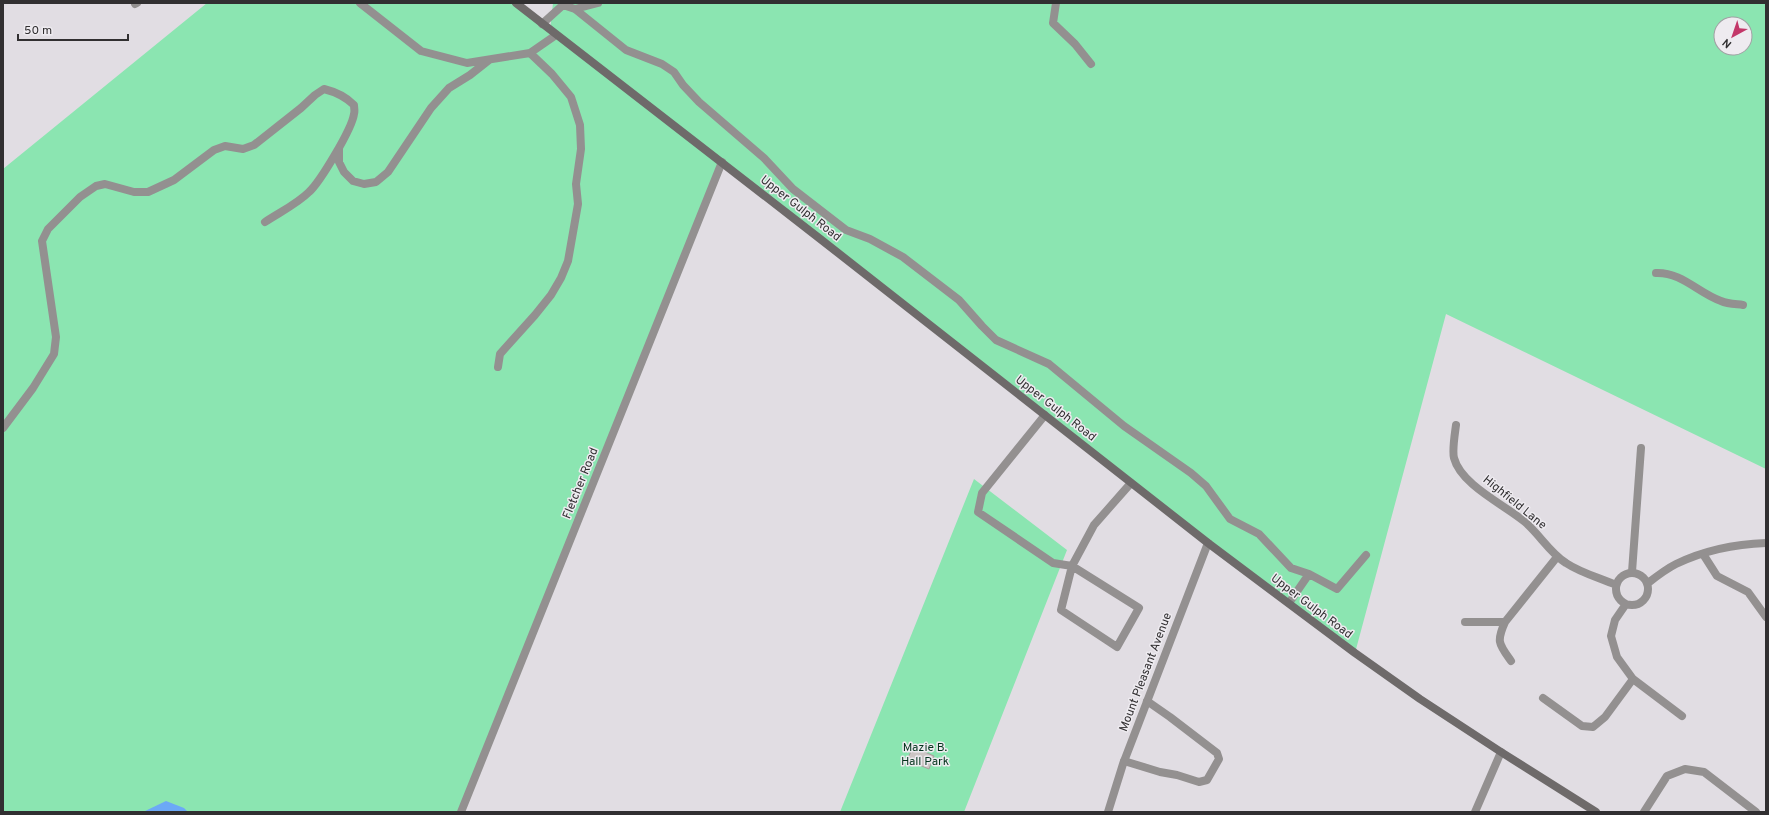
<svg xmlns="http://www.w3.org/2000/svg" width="1769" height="815" viewBox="0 0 1769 815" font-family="Overpass,sans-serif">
	<rect width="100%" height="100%" fill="#e1dde3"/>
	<path fill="#8be5b1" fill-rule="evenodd" d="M207,3H516L550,30L553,3H1766V469L1446,314L1355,653L722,162L461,812H3V169ZM1721,24H1745V48H1721Z
		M974,479L1067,550L964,812H840Z"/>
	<path fill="#6ca9f6" d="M166,801L184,808L188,812H143Z"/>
	<path fill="#ccc5c4" stroke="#a7a19f" d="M913,747L934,756L929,769L907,760Z"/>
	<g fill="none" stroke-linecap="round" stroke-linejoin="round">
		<path stroke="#939090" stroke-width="8" d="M360,3L421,51L467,63L530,53L556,35
			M1056,3L1053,23L1075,44L1091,64
			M575,9L598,3
			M542,24L563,5L575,9L626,50L662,64L674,72L683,85L699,102L764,158L793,189L846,230L870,239L903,257L959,300L982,326L996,340L1049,364L1124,426L1191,473L1206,486L1230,519L1259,534L1291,568L1309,574
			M339,148V162L344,172L353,181L364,184L376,182L388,172L431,108L449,88L470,75L489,60
			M1656,273C1682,272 1698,293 1721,301C1728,304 1736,304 1743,305
			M498,367L500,354L535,315L551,295L561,278L568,261L578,204L576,184L581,149L580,125L571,97L552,74L530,53
			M1045,415L982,493L978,512L1053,563L1072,566L1139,608L1117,647L1061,610L1072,566L1094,525L1131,483
			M3,428L33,388L54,354L56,337L42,241L48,229L80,197L96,186L105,184L134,192H148L174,180L214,150L225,146L243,149L254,145L301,108L315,95L324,89C336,92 345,96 354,105C354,108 355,111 354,114C352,129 320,182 309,192C297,204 280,212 265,222
			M1703,554L1717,576L1748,592L1766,617
			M1289,603L1309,574L1337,589L1366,555
			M1124,761L1160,772L1177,775L1199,782L1207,780L1219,759L1217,753L1170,717L1147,701"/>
		<path stroke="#939090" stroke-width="8" d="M135,4L137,3
			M1456,425C1455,433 1452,450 1454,458C1461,485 1505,505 1525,522C1540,535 1550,553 1566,563C1581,573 1600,578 1616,585
			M1632,572L1641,448
			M1616 589a16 16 0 1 1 32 0a16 16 0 1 1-32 0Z
			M1648,583C1657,576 1666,569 1676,564C1703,551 1736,544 1766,543
			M1626,604L1615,620L1611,636L1617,657L1633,679L1682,716
			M1465,622H1505
			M1511,661C1499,644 1496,642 1505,622L1557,557
			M1543,698L1582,726L1593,727L1605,717L1633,679
			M461,812L722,162
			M1108,812L1123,764L1208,543
			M1475,812L1501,752
			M1644,812L1667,776L1685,769L1704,772L1756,812"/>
		<path stroke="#6e6a6a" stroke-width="8" d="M516,3L819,238L1208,543L1355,653L1420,699L1501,752L1596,812"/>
	</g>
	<g text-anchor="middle" stroke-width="3" stroke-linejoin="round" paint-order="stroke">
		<g font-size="12" fill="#312f31" stroke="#eeebf0">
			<text transform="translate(801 208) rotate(38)" y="4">Upper Gulph Road</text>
			<text transform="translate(1056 408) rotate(38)" y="4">Upper Gulph Road</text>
			<text transform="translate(580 483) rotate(-68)" y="4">Fletcher Road</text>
			<text transform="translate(1515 502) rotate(39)" y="4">Highfield Lane</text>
			<text transform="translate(1312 606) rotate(37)" y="4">Upper Gulph Road</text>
			<text transform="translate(1145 672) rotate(-69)" y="4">Mount Pleasant Avenue</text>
		</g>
		<g font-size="12" fill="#04341d" stroke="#eeebf0">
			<text x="925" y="751">Mazie B.<tspan x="925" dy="14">Hall Park</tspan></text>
		</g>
	</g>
	<rect width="1769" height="815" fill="none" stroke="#312f31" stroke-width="8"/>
	<g transform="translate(1733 36) rotate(220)"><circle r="19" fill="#eeebf0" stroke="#a2a0a4"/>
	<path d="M0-3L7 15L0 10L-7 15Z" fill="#c33769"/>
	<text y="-6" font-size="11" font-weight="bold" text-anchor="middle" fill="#312f31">N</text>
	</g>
	<path d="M18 34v6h110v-6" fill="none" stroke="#312f31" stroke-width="2"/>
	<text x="24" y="34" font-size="12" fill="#312f31" stroke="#eeebf0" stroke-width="3" paint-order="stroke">50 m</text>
</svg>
